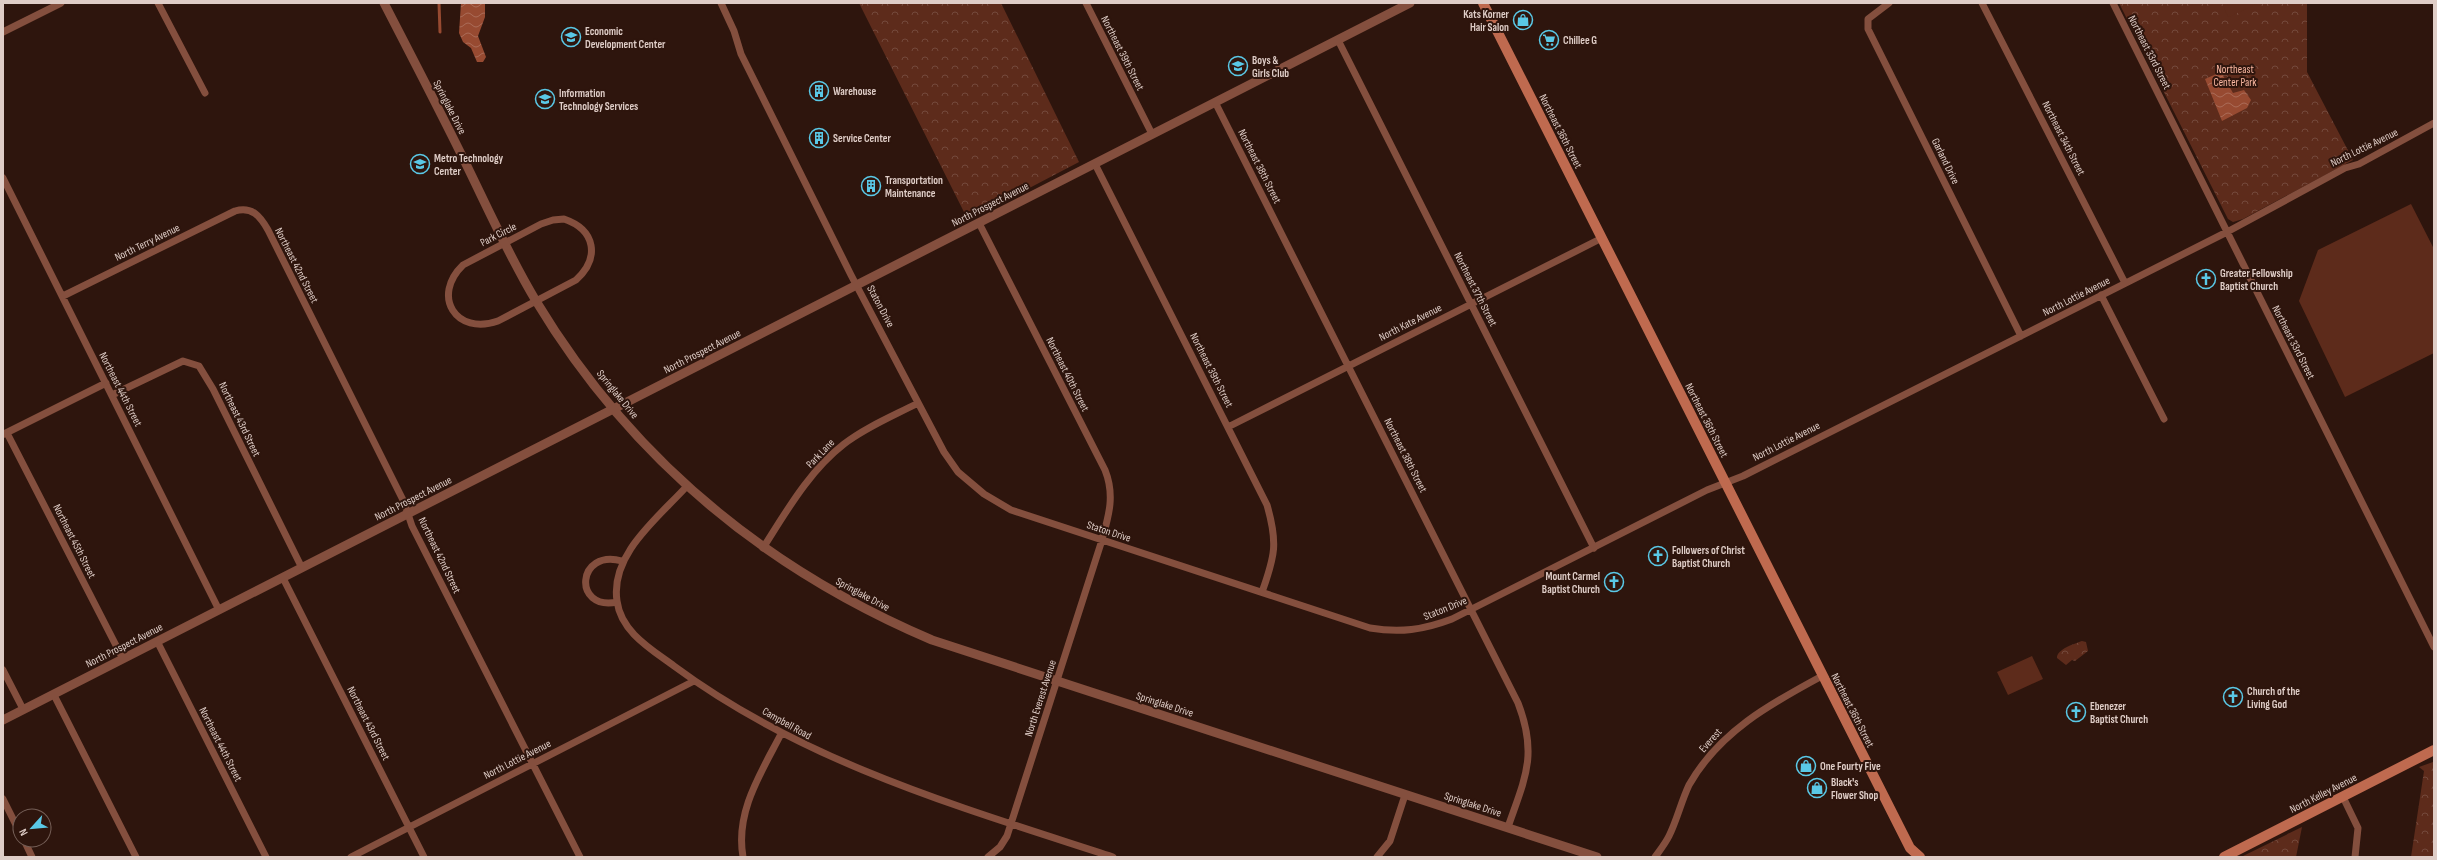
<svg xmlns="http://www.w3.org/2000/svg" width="2437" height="860" viewBox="0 0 2437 860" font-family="'Sofia Sans Condensed',sans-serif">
	<defs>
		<pattern id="forest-crowns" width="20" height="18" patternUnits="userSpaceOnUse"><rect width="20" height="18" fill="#5d2b1b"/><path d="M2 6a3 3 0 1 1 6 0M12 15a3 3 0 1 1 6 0" fill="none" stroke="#74493b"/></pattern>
		<pattern id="water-waves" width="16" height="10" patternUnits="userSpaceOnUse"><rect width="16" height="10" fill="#974a31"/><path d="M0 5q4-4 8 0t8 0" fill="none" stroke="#aa6b57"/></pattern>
	</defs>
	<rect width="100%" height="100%" fill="#2e150d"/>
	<path fill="url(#forest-crowns)" d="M859,3H1001L1079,162L968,220Z
		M2119,3H2307V72L2353,160L2243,219L2233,222L2228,219Z
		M2082,641L2086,642L2088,651L2075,661L2072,660L2066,665L2057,658C2057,649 2074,644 2082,641Z
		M2433,762L2434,857H2411L2424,771L2419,767Z
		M2302,827L2296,857H2241Z"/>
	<path fill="#5d2b1b" d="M2222,3H2259L2228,17Z
		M2411,204L2434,249V353L2345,397L2299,301L2318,250Z
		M2032,656L2043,679L2008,695L1997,672Z"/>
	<path fill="url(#water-waves)" d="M461,3H485V17L478,36L486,57L483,62H477L471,48L463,42L459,33Z
		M2221,72L2233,93L2244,90L2251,100L2247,108L2222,121L2205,79Z"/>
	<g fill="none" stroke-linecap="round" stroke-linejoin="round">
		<path stroke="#974a31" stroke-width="3" d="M439,3L440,32"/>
		<path stroke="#844f3e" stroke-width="7" d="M158,3L205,93
			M721,3L734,31L741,54L851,275L944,452L958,472L984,494L1011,510L1370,628C1400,633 1423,630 1452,619L1707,490L1743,476L2227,232L2345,168L2359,164L2434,123
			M1086,3L1152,134
			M1889,3L1868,19V29L2021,336
			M1982,3L2125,283
			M2113,3L2434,647
			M3,32L61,3
			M1338,40L1594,548
			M1215,102L1518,703C1538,755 1525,778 1508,827
			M1095,164L1267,505C1278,543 1275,556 1262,592
			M3,178L219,610
			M564,219C596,230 600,258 576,280L498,321C456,336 431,296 463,265L541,224L553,220Z
			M979,223L1105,470C1115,495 1109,515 1102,540L1007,836L1000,847L988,857
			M2101,295L2164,419
			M63,296L235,211C252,206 260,216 268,230L404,502L412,526L580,857
			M112,395L183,361L199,366L213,389L302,568
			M1228,427L1602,238
			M7,433L123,659
			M4,434L106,383
			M687,486C658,518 610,554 617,601C621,632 651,649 674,666C805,763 960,807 1113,857
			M763,548C786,512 809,471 844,444C866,427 893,416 918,403
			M283,578L424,857
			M617,602C572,611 577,548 622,561
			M157,641L266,857
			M3,670L23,709
			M54,695L136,857
			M2343,797L2358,828L2355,857
			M3,799L20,833
			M24,840L32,857
			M351,857L694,681
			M743,857C735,812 761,773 781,734
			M1377,857L1390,841L1405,795
			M1655,857C1660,850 1665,844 1669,836C1677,820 1681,802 1689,785C1719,732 1770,704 1822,676"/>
		<path stroke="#844f3e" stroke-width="9" d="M384,3C412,57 440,111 467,166C489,211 510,258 536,301C630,457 765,569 932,640L1597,857
			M3,720L1410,3"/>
		<path stroke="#bf6a4f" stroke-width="10" d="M1483,3L1910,848L1920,857
			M2224,857L2434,750"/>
	</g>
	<defs>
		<symbol id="shop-ring" viewBox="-11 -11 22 22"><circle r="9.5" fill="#2e150d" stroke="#5ac8e6" stroke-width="1.5"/><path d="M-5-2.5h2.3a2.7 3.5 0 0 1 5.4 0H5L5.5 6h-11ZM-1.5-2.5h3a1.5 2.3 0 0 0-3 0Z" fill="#5ac8e6"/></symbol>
		<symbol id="school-ring" viewBox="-11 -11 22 22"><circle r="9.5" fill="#2e150d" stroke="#5ac8e6" stroke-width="1.5"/><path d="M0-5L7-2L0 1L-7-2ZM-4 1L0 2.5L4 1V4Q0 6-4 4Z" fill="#5ac8e6"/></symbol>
		<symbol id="supermarket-ring" viewBox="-11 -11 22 22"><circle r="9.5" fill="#2e150d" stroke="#5ac8e6" stroke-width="1.5"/><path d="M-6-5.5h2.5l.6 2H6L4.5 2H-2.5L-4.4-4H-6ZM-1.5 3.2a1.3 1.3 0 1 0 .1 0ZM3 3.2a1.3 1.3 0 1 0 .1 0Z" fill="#5ac8e6"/></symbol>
		<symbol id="building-ring" viewBox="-11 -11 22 22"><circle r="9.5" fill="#2e150d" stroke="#5ac8e6" stroke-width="1.5"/><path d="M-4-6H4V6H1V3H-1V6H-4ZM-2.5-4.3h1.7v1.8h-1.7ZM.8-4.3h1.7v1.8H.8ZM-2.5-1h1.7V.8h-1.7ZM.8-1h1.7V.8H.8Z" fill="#5ac8e6"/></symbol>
		<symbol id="church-ring" viewBox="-11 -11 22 22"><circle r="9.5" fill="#2e150d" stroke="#5ac8e6" stroke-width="1.5"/><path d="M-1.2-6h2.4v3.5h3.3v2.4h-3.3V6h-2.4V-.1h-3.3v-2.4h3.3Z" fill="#5ac8e6"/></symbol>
	</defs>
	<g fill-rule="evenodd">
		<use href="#shop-ring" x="1512" y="9" width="22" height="22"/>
		<use href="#school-ring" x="560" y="26" width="22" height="22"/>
		<use href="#supermarket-ring" x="1538" y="29" width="22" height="22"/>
		<use href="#school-ring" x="1227" y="55" width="22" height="22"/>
		<use href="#building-ring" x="808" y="80" width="22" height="22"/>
		<use href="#school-ring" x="534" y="88" width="22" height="22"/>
		<use href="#building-ring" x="808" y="127" width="22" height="22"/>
		<use href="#school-ring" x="409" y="153" width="22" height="22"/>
		<use href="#building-ring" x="860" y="175" width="22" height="22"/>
		<use href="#church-ring" x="2195" y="268" width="22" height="22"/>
		<use href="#church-ring" x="1647" y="545" width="22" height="22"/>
		<use href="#church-ring" x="1603" y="571" width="22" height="22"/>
		<use href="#church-ring" x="2222" y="686" width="22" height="22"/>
		<use href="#church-ring" x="2065" y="701" width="22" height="22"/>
		<use href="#shop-ring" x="1795" y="755" width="22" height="22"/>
		<use href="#shop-ring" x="1806" y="777" width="22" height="22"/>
	</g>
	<g text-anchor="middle" stroke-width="4" stroke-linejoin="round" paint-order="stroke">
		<g font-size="11" font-weight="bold" fill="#dfcdc7" stroke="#2e150d" text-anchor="start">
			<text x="1509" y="18" text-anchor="end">Kats Korner<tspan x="1509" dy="13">Hair Salon</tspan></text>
			<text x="585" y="35">Economic<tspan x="585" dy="13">Development Center</tspan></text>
			<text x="1563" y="44">Chillee G</text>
			<text x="1252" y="64">Boys &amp;<tspan x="1252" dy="13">Girls Club</tspan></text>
			<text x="833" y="95">Warehouse</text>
			<text x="559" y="97">Information<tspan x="559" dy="13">Technology Services</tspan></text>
			<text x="833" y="142">Service Center</text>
			<text x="434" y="162">Metro Technology<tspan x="434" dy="13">Center</tspan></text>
			<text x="885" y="184">Transportation<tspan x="885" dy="13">Maintenance</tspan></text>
			<text x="2220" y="277">Greater Fellowship<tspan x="2220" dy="13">Baptist Church</tspan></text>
			<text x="1672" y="554">Followers of Christ<tspan x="1672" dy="13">Baptist Church</tspan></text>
			<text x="1600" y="580" text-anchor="end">Mount Carmel<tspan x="1600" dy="13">Baptist Church</tspan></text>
			<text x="2247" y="695">Church of the<tspan x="2247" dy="13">Living God</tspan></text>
			<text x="2090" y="710">Ebenezer<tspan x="2090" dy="13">Baptist Church</tspan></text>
			<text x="1820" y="770">One Fourty Five</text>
			<text x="1831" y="786">Black's<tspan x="1831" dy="13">Flower Shop</tspan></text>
		</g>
		<g font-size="11" fill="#dfcdc7" stroke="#2e150d">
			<text transform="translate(2150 52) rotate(63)" y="4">Northeast 33rd Street</text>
			<text transform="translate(1123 53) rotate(63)" y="4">Northeast 39th Street</text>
			<text transform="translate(450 107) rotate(63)" y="4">Springlake Drive</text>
			<text transform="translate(1561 131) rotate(63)" y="4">Northeast 36th Street</text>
			<text transform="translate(2064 138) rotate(63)" y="4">Northeast 34th Street</text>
			<text transform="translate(2364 147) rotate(-26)" y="4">North Lottie Avenue</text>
			<text transform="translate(1946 161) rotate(64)" y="4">Garland Drive</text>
			<text transform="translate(1260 166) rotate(63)" y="4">Northeast 38th Street</text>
			<text transform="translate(990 204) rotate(-27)" y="4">North Prospect Avenue</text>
			<text transform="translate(498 234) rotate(-27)" y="4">Park Circle</text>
			<text transform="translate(147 242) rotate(-26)" y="4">North Terry Avenue</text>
			<text transform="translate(297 265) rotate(63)" y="4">Northeast 42nd Street</text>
			<text transform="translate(1476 289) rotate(63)" y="4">Northeast 37th Street</text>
			<text transform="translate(2076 296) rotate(-27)" y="4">North Lottie Avenue</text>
			<text transform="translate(881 306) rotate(62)" y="4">Staton Drive</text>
			<text transform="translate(1410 322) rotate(-27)" y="4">North Kate Avenue</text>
			<text transform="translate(2294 342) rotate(63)" y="4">Northeast 33rd Street</text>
			<text transform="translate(702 351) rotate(-27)" y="4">North Prospect Avenue</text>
			<text transform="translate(1212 370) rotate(63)" y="4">Northeast 39th Street</text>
			<text transform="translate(1068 374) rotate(63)" y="4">Northeast 40th Street</text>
			<text transform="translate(121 389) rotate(63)" y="4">Northeast 44th Street</text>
			<text transform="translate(618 394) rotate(51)" y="4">Springlake Drive</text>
			<text transform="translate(240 419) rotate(64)" y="4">Northeast 43rd Street</text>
			<text transform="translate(1707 420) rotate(63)" y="4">Northeast 36th Street</text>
			<text transform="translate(1786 441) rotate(-27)" y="4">North Lottie Avenue</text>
			<text transform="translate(820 453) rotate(-46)" y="4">Park Lane</text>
			<text transform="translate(1406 455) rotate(63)" y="4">Northeast 38th Street</text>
			<text transform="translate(413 498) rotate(-27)" y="4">North Prospect Avenue</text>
			<text transform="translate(1109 531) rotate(18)" y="4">Staton Drive</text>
			<text transform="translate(75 541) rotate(63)" y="4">Northeast 45th Street</text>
			<text transform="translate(440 555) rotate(64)" y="4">Northeast 42nd Street</text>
			<text transform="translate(863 594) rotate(28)" y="4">Springlake Drive</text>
			<text transform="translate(1445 608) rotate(-22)" y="4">Staton Drive</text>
			<text transform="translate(124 645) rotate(-27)" y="4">North Prospect Avenue</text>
			<text transform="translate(1040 698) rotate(-72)" y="4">North Everest Avenue</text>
			<text transform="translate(1165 704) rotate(18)" y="4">Springlake Drive</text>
			<text transform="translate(1853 710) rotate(63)" y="4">Northeast 36th Street</text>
			<text transform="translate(369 723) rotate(63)" y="4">Northeast 43rd Street</text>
			<text transform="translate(787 723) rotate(29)" y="4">Campbell Road</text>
			<text transform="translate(1710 740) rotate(-48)" y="4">Everest</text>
			<text transform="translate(221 744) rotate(63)" y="4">Northeast 44th Street</text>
			<text transform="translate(517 759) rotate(-27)" y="4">North Lottie Avenue</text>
			<text transform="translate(2323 793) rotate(-27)" y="4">North Kelley Avenue</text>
			<text transform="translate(1473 804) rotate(18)" y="4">Springlake Drive</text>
		</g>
		<g font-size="11" fill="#fcb9a3" stroke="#2e150d">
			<text x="2235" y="73">Northeast<tspan x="2235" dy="13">Center Park</tspan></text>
		</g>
	</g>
	<rect width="2437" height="860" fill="none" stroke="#dfcdc7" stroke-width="8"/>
	<g transform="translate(32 828) rotate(243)"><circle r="19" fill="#2e150d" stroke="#755f57"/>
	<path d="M0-3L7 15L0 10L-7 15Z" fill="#5ac8e6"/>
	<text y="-6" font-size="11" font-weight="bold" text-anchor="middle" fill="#dfcdc7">N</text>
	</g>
</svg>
